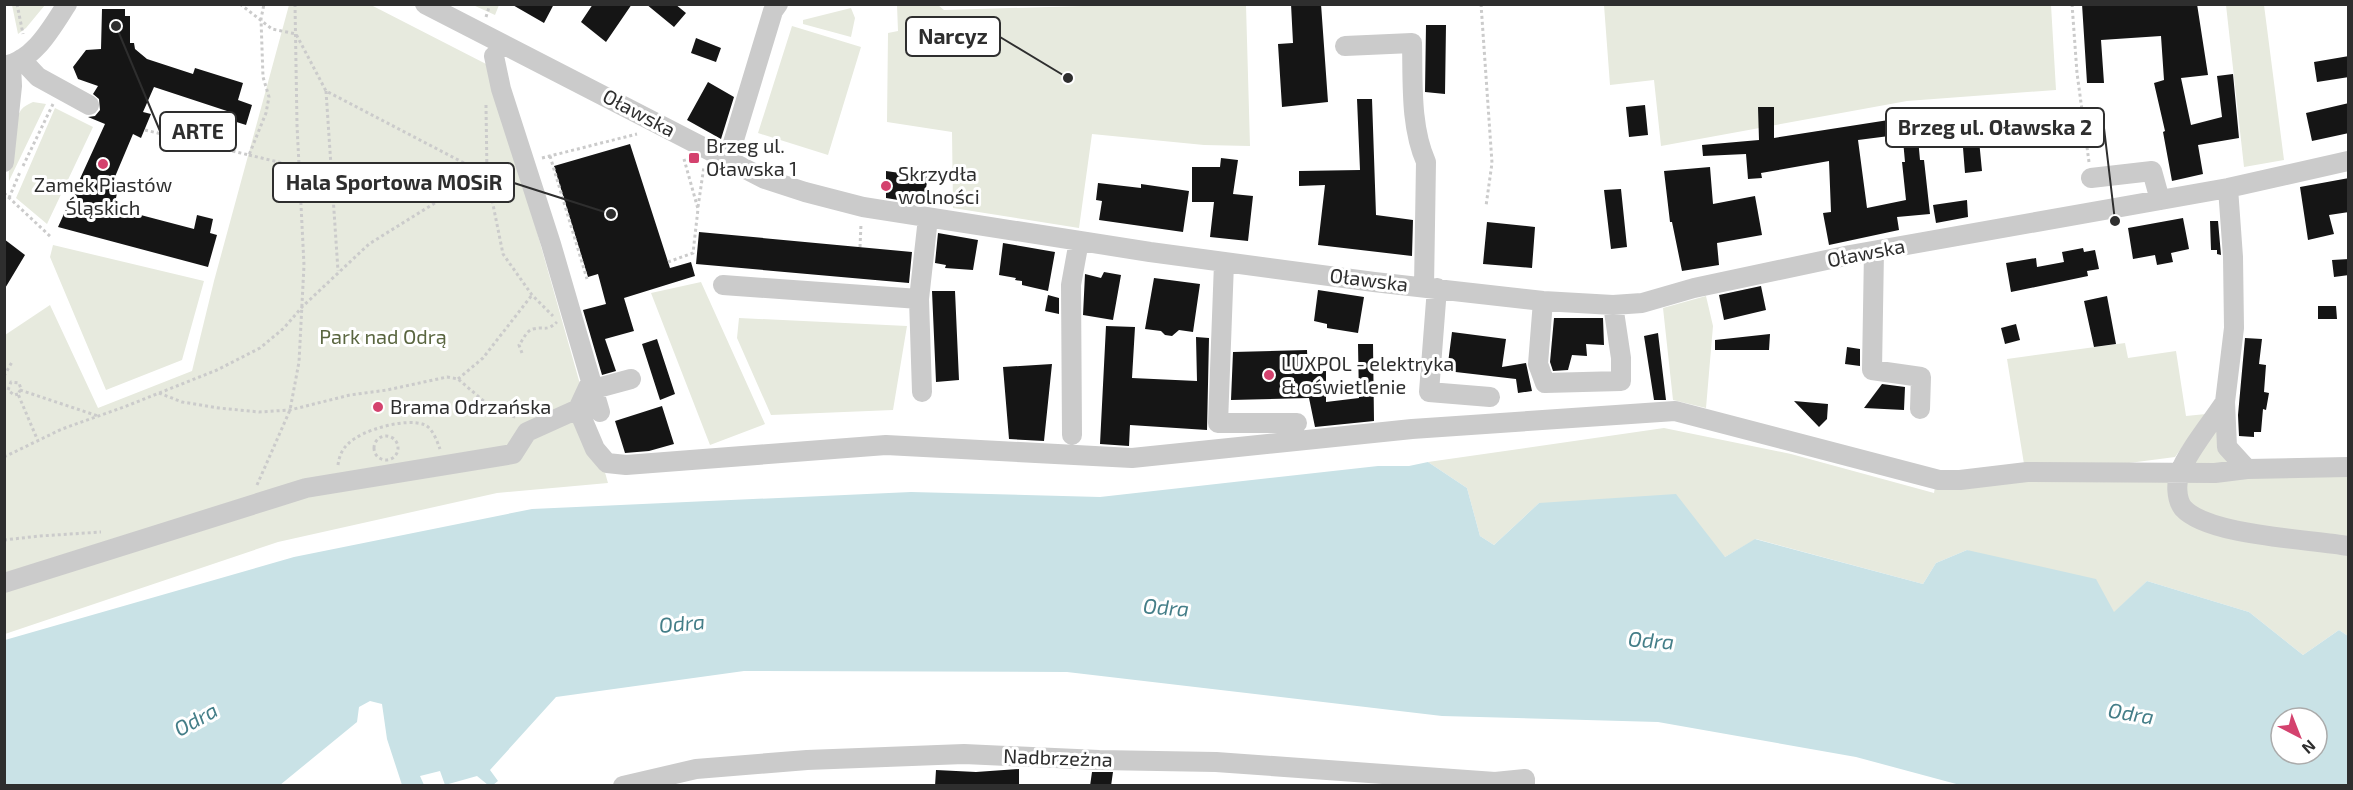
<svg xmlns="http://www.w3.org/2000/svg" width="2353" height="790" viewBox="0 0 2353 790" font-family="'Exo 2',sans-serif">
	<rect width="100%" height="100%" fill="#fff"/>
	<path fill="#e7eade" d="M12,5V4L45,5L26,28L18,34Z
		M289,5H371L490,66L608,483L497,493L278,542L5,634V335L50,305L98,408L192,371L214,281Z
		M473,5H499L495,15Z
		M897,5H938L944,10L1117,5H1246L1250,146L1204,145L1092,134L1079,228L953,208L952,132L887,122L888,33L898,31Z
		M1604,5H2051L2056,90L1907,101L1661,146L1654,80L1610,85Z
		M2226,5H2264L2284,160L2244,167Z
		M851,8L855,18L851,37L803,24V20Z
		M792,26L861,47L828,155L758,133Z
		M33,102L46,104L9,181C8,163 11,125 21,110C24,106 29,104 33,102Z
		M55,108L93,127L47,224L16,198Z
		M53,245L204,281L182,360L106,390L50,257Z
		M701,282L765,424L710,445L651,293Z
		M1706,296L1713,326L1706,408L1673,400L1663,308Z
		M739,318L907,326L893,410L771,415L737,338Z
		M2125,343L2128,358L2176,351L2186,416L2206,414L2175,457L2129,463L2024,464L2007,359Z
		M2221,412L2239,467L2185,469Z
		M1664,428L1791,454L1934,493L1935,487L2032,478L2166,476L2176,502L2218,521L2188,507L2186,477L2348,471V636L2339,630L2303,655L2249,612L2147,581L2114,613L1967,550L1936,563L1923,584L1756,539L1725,557L1539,503L1494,545L1480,536L1467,488L1428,462Z"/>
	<path fill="#c9e2e6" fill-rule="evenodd" d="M1428,462L1467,488L1480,536L1494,545L1539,503L1676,494L1725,557L1755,539L1923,584L1936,563L1967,550L2096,579L2114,612L2147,581L2249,612L2303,655L2339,630L2348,636V785H1960L1856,757L1658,722L1442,716L1067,672L744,671L556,697L490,770L498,781L493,785H488L477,776L445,785L440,771L420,776L424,785H402L387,739L382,704L370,701L359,707L357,722L280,785H5V640L294,557L532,509L911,492L1100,497L1378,466H1409ZM2281,718H2317V754H2281Z"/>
	<path fill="#151515" d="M511,4H554L544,23Z
		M593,4H632L606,42L581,22Z
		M646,4H675L686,13L674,27Z
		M1291,4H1321L1328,102L1282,107L1278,44L1293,43Z
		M2082,4H2197L2208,75L2181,78L2191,125L2222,117L2217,76L2233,74L2239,138L2198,145L2203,174L2172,181L2163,132L2165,131L2154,83L2164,80L2161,36L2101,40L2104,83H2087Z
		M102,9H125V16H130V43H134L135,49L147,59L193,74L195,68L243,83L238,100L252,105L246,125L227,119L230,112L154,87L143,112L151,114L141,138L133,134L109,191L117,193L114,208L194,229L197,215L213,219L210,233L217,235L208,267L58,227L105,124L88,117L95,116L100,110L99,99L93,94L98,86L78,79L73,67L86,50L101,49Z
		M1426,25H1446L1445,94L1425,92Z
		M696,38L721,48L716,62L691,53Z
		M2349,56V77L2317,82L2314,62Z
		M708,82L734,97L721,139L687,120Z
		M1357,99H1372L1376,215L1413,220L1412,256L1318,245L1325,185L1299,186V171L1360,170Z
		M2349,103V133L2312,141L2306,113Z
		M1645,105L1648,135L1629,137L1626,107Z
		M1758,107H1774V138L1895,119L1897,135L1858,140L1867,208L1906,200L1902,162H1905L1902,129L1917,127L1920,160H1924L1930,214L1897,217L1899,230L1829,245L1823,213L1831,212L1829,161L1761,173L1762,178L1748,179L1746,154L1703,156L1702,145L1759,140Z
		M1976,109L1982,171L1965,173L1960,110Z
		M630,144L670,268L691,262L695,276L624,298L634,331L605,339L616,371L602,375L583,310L606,304L598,274L588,277L554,166Z
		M1221,158L1238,160L1233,194L1253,196L1248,241L1210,237L1214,202H1192V167H1220Z
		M1710,167L1713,204L1755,196L1762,235L1717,243L1719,265L1682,271L1672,222H1670L1664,171Z
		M886,171L928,177L923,204L886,198Z
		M2349,178V212L2329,215L2334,234L2308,240L2300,187Z
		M1098,183L1141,188V184L1189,191L1183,232L1099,220L1102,201L1096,200Z
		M1621,189L1627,247L1611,249L1604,190Z
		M1967,200L1968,217L1936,223L1933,205Z
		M2183,218L2189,249L2171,253L2173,262L2157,265L2155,255L2133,259L2128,228Z
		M2210,221H2218L2221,255L2217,254V250H2211Z
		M1487,222L1535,227L1532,268L1483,264Z
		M699,232L912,252L909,283L696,264Z
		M938,233L978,240L973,270L945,268L946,265L935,263Z
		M4,239L25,255L4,290Z
		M1003,243L1055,252L1048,291L1022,285V281L1015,280L1016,278L999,275Z
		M2083,248L2084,252L2095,250L2099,269L2087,271L2088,276L2011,292L2006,263L2036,258L2037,267L2064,262L2062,252Z
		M2349,259V275L2334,277L2332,260Z
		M1104,272L1121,275L1113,320L1083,315L1085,274L1101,278Z
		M1154,278L1200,284L1193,332L1179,330L1172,336L1165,335L1161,331L1145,329Z
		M1761,286L1766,310L1724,320L1719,295Z
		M1318,290L1364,297L1358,333L1327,328V324L1314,321Z
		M932,291H955L959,380L936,382Z
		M1048,295L1059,298V314L1045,311Z
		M2107,296L2116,344L2094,347L2084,301Z
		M2318,306H2336L2337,319H2318Z
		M1554,318H1603L1604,345L1586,344L1587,356L1572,355L1568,370L1553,371L1550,362Z
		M2016,324L2020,340L2005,344L2001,328Z
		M1106,326L1135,327L1132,378L1197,381L1196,337L1209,338L1207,430L1130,425L1129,446L1100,444Z
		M1452,332L1506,339L1502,367L1526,363L1532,391L1518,393L1516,379L1447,371Z
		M1658,333L1666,400H1654L1644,336Z
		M1770,334L1769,350H1715V340Z
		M2245,338L2262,339L2259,364L2266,365L2264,392L2269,393L2266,410L2263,409L2261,432H2254V437L2239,436L2238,415Z
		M657,339L675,394L660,400L642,344Z
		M1358,344H1373L1374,421L1315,427L1309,398L1231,400L1233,352L1307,350L1308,372L1326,371V402L1359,398Z
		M1847,347L1860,349V366L1845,364Z
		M1052,364L1044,441L1009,439L1003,367Z
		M1882,384L1905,387L1904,410L1864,408Z
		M1794,401L1828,404L1827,419L1819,427Z
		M662,406L674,444L649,451L625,453L615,421Z
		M1019,769V786H935L936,770L976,772Z
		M1092,772H1113L1111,786H1090Z"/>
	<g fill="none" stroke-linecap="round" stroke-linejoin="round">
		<path stroke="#cbcbcb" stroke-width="3" stroke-dasharray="3 3" stroke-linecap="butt" d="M17,4L23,34
			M240,4L272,29L296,34L326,91L487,175L510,167
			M1481,4L1492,163L1486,206
			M2072,4L2077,73L2089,162
			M486,17L490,4
			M326,91L338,271
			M486,105L487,175L503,254L532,295L553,316
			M145,130L249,155L266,113L269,97L263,77L261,19L264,4
			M249,155L299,167
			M550,156L587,279
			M542,158L637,134
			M23,166L53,104
			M4,193L52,238
			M9,198L20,172
			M698,207L704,166
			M860,247L861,224
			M668,262L693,253L698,209L684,159
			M522,353L519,345C523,340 526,331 533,329C545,326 546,332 557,322
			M4,376L12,362
			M458,379L483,358L532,295
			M20,390L98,416
			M159,393L182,402L219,408L259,412L290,410L350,395L387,390L447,377L458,379L493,409L518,418
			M18,394L14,395L8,390L11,382L19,383L21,389L18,394L38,441
			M374 448a12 12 0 1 1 24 0a12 12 0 1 1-24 0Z
			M4,457L62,429L124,407L217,370L260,348L284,328L302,307L369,244L451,193L487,175
			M338,465C339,457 342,449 348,444C361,430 407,417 425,425C433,429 437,441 440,449
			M257,485L290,410L299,362L304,265L297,125L295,4
			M4,540L40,536L101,532"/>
		<path stroke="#cbcbcb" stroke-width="20" d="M425,4L765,179L805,192L863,207L1150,252L1374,282L1543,301L1613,305L1642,303L1694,288L1850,255L2228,188L2348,161
			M1345,46L1412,43C1413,81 1410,126 1426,162L1424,287
			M494,56L501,89L551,244L600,412
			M21,59L38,77L89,105
			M4,66C34,61 52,27 67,4
			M725,159L733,143L773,11L778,4
			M4,162L12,86L11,65
			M2091,178L2152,171L2160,200
			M2228,188L2233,257L2234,328L2225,402L2227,447L2247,469
			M1874,251L1872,370L1921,377L1920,409
			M1224,263L1218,423H1297
			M723,285L919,299L928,218
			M1437,288L1429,392L1490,397
			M919,299L922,392
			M1543,301L1538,364L1545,383L1621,381V358L1613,305
			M594,389L631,379
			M2225,402C2212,422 2188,451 2180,472C2176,482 2176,499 2183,508C2208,536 2310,539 2348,546
			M578,409L595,449L607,463L626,465L886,445L1132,458L1412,429L1675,411L1939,480H1960L2027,472L2215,473L2247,469L2348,467
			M1072,435L1071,285L1079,241
			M4,583L306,488L513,454L527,432L578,409L591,381
			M623,786L696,769L807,760L964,754L1099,760L1216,762L1495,782L1525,779V786"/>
	</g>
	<g fill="#d4426e" stroke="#fff" stroke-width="2">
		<rect x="688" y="152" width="12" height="12" rx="3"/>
		<circle cx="103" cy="164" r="6"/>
		<circle cx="886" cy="186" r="6"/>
		<circle cx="1269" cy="375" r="6"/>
		<circle cx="378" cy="407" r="6"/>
	</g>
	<g text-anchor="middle" stroke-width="6" stroke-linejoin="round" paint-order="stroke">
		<g font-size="20" fill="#2e2e2e" stroke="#fff">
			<text transform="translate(639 113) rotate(28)" y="7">Oławska</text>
			<text transform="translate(1866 253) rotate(-11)" y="7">Oławska</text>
			<text transform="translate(1369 280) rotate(7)" y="7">Oławska</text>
			<text transform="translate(1058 758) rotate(2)" y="7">Nadbrzeżna</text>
		</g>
		<g font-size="20" fill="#2e2e2e" stroke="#fff" text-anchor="start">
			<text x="706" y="153">Brzeg ul.<tspan x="706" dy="23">Oławska 1</tspan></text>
			<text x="898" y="181">Skrzydła<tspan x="898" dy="23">wolności</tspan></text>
			<text x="103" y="192" text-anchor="middle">Zamek Piastów<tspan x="103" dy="23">Śląskich</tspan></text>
			<text x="1281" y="371">LUXPOL - elektryka<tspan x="1281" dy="23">&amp; oświetlenie</tspan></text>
			<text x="390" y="414">Brama Odrzańska</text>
		</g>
		<g font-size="20" fill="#5a6640" stroke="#fff">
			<text x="383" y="344">Park nad Odrą</text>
		</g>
		<g font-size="21" font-style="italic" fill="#447e88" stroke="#fff">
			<text transform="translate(1166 608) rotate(4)" y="7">Odra</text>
			<text transform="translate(682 624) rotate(-5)" y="7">Odra</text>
			<text transform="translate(1651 641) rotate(4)" y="7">Odra</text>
			<text transform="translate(2131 714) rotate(9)" y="7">Odra</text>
			<text transform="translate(196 720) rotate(-29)" y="7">Odra</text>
		</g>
	</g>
	<path fill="none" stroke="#2e2e2e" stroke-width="2" d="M1068 78L1000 37M2115 221L2104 128M116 26L160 131M611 214L514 183"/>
	<g fill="#2e2e2e" stroke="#fff" stroke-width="2">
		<circle cx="1068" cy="78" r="6"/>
		<circle cx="2115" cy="221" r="6"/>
		<circle cx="116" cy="26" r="6"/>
		<circle cx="611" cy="214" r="6"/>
	</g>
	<g fill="#fff" stroke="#2e2e2e" stroke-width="2">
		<rect x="906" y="17" width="94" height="39" rx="6"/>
		<rect x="1886" y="108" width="218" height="39" rx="6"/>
		<rect x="160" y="112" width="76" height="39" rx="6"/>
		<rect x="273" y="163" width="241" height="39" rx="6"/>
	</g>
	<g font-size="21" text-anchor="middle" font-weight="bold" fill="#2e2e2e">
		<text x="953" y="44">Narcyz</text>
		<text x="1995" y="135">Brzeg ul. Oławska 2</text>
		<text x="198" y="139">ARTE</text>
		<text x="394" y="190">Hala Sportowa MOSiR</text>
	</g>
	<rect width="2353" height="790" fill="none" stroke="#2e2e2e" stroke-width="12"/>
	<g transform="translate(2299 736) rotate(138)"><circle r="28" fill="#ffffff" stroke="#ababab" stroke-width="1.5"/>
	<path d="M0-4.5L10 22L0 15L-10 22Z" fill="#d4426e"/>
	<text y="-9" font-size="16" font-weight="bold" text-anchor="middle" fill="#2e2e2e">N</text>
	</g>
</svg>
